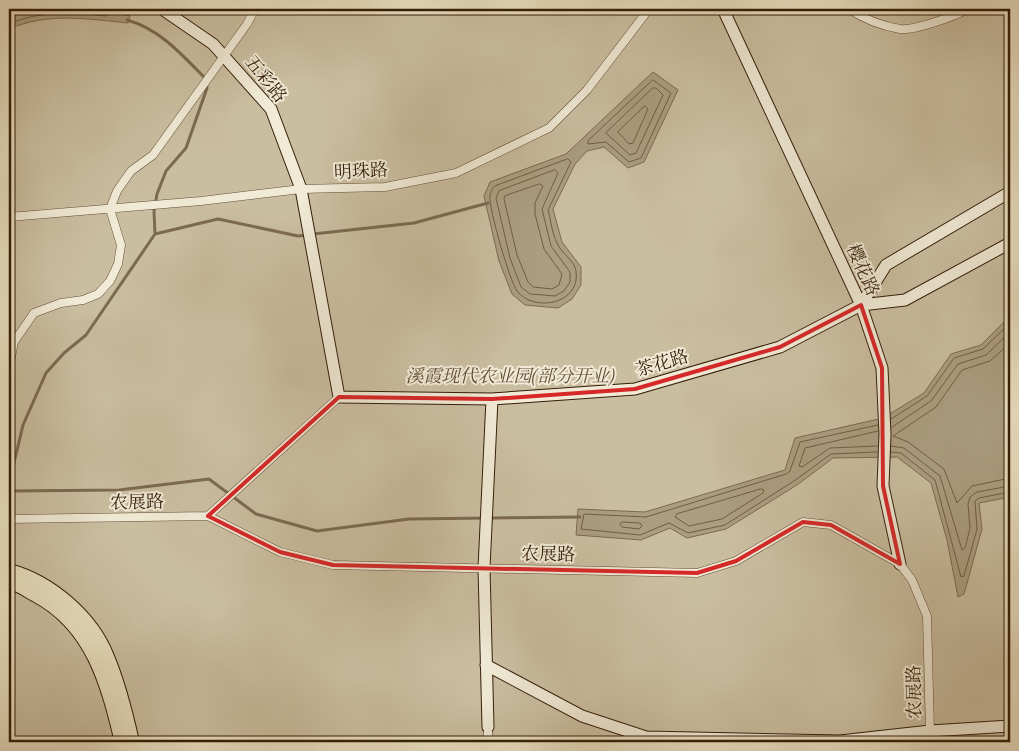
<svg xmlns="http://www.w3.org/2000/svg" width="1019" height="751" viewBox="0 0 1019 751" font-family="'EB Garamond','Noto Serif SC',serif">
	<rect width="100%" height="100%" fill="#e8dfc0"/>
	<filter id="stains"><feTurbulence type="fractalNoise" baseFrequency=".004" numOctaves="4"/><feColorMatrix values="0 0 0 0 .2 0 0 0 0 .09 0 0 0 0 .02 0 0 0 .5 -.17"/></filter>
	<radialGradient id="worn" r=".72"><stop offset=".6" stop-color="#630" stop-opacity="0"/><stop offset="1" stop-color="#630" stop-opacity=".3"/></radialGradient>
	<path fill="#cabea1" stroke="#806e54" d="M9,9H1010V742H9Z"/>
	<path fill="#ab9d81" stroke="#7c6a51" d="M9,9H110L115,13L130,16L128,23C87,19 48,12 9,29Z
		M653,72L678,90L644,162L628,168L604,147L587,151L575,164L553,209L562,242L581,267V285L572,299L558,308L525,305L512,294L499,261L484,196L490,182L566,154Z
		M1010,316V497L979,503L982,529L964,594L958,597L947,540L931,483L897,457L833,458L797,485L726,529L687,538L670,528L641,540L576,535L578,509L645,512L785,470L795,438L883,418L924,393L951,354L981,345Z"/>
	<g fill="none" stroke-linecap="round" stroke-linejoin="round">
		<path stroke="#705d44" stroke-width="1" d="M9,24C41,10 72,13 106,16L108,9
			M653,80L671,93L641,158L629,162L606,142L588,144V141Z
			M653,88H656L663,95L636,153L630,155L606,133Z
			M645,106L648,109L633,143L629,144L618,132Z
			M568,159L571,162L548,210C551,221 552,233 557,243C561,253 575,261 576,271C581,304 534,313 517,291C510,282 488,206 490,196C490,192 493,188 495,186Z
			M555,170L558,173L542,209L551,246L570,272V282L564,291L555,296L530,294L521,287L510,258L496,198L499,191Z
			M540,184L543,186L535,203V214L544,249L562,274L559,285L552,289L533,287L528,282L517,255L504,199L505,196Z
			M1010,343L990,361L962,370L936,407L893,436L908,442L944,469L957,503L972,486L1010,478
			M891,419L927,396L954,358L983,349L1010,323
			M892,427L931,401L958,364L986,355L1010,332
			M878,446L830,448L802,467L799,466L805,448L878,431
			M891,446L904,448L940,476L962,550L965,548L970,528L968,504L970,497L977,492L1010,486
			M877,452L831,454L794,481L725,525L688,533L669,523L640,535L581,529L584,514L646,517L786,474L790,471L800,442L878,425
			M891,452L901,453L935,480L961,577L964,576L977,529L975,501L979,498L1010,492
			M761,489L764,490L763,493L722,519L689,526L675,517L677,514Z
			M622,522L640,523L642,526L639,529L622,527L620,525Z"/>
		<path stroke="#7c6a51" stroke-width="3" d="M155,234L218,219L298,236L306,235
			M313,234L414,223L488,203
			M9,484L23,425L46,373L64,353L86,335L155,234L154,211L157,194L166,171L186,148L207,88L206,79C182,55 160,29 127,20
			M9,491L119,490L209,479L256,514L317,531L409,519L580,517"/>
		<defs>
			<path id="street" d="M849,9C864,19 882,26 900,29C914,31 955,16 968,9
				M9,217L201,201L301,189L385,187L456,173L549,128L587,90L649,9
				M9,367L14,342L34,313L61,303L83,300L98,294L110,281L118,264L121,245L110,209L117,191L131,171L153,155L247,24L255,9
				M208,516L339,397
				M9,519L208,516L280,552L333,565L697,573L736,561L803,522L831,525L900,564L912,580L927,616L930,731
				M488,742V727"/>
			<path id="secondary" d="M162,9L213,44L271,109L301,189L339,397L492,399L635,389L780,347L861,305L905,300L1010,243
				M723,9L861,305L882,368L885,434L883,486L900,564
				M861,305L886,265L1010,192
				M486,665L582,716L646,737L840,741L930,731L1010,726
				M488,727L484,568L492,399"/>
			<path id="highway" d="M9,571C50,582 91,617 107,657C118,683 126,715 132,742
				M9,582C19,584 27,590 36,595C93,625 108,684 122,742"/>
		</defs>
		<use href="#street" stroke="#624e36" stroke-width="9"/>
		<use href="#secondary" stroke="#351d08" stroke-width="13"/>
		<use href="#highway" stroke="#351d08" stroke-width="16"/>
		<use href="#street" stroke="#f0ead6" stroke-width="8"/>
		<use href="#secondary" stroke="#f0ead6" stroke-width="11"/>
		<use href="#highway" stroke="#e8dfc0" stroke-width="14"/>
	</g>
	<path fill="none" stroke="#d62828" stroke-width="4" stroke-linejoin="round" d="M861,305L882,368L883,486L900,564L831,525L803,522L736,561L697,573L333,565L280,552L208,516L339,397L492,399L635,389L780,347Z"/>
	<g text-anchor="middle" stroke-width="4" stroke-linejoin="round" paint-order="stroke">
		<g font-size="18" fill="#351d08" stroke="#f0ead6">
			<text transform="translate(266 79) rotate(51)" y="6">五彩路</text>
			<text transform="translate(361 171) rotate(-3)" y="6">明珠路</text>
			<text transform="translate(863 270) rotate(66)" y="6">樱花路</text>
			<text transform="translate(662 363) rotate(-16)" y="6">茶花路</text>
			<text transform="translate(137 502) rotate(-1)" y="6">农展路</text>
			<text transform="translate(548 554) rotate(1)" y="6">农展路</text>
			<text transform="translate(914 692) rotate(-91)" y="6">农展路</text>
		</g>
		<g font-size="18" font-style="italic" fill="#624d36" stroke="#f0ead6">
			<text x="510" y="382">溪霞现代农业园(部分开业)</text>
		</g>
	</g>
	<rect width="1019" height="751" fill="none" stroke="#e8dfc0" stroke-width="30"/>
	<rect x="10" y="10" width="999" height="731" fill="none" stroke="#351d08" stroke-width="2.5"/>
	<rect x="15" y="15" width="989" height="721" fill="none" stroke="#351d08"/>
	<rect width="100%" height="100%" filter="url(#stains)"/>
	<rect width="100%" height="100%" fill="url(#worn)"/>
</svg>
